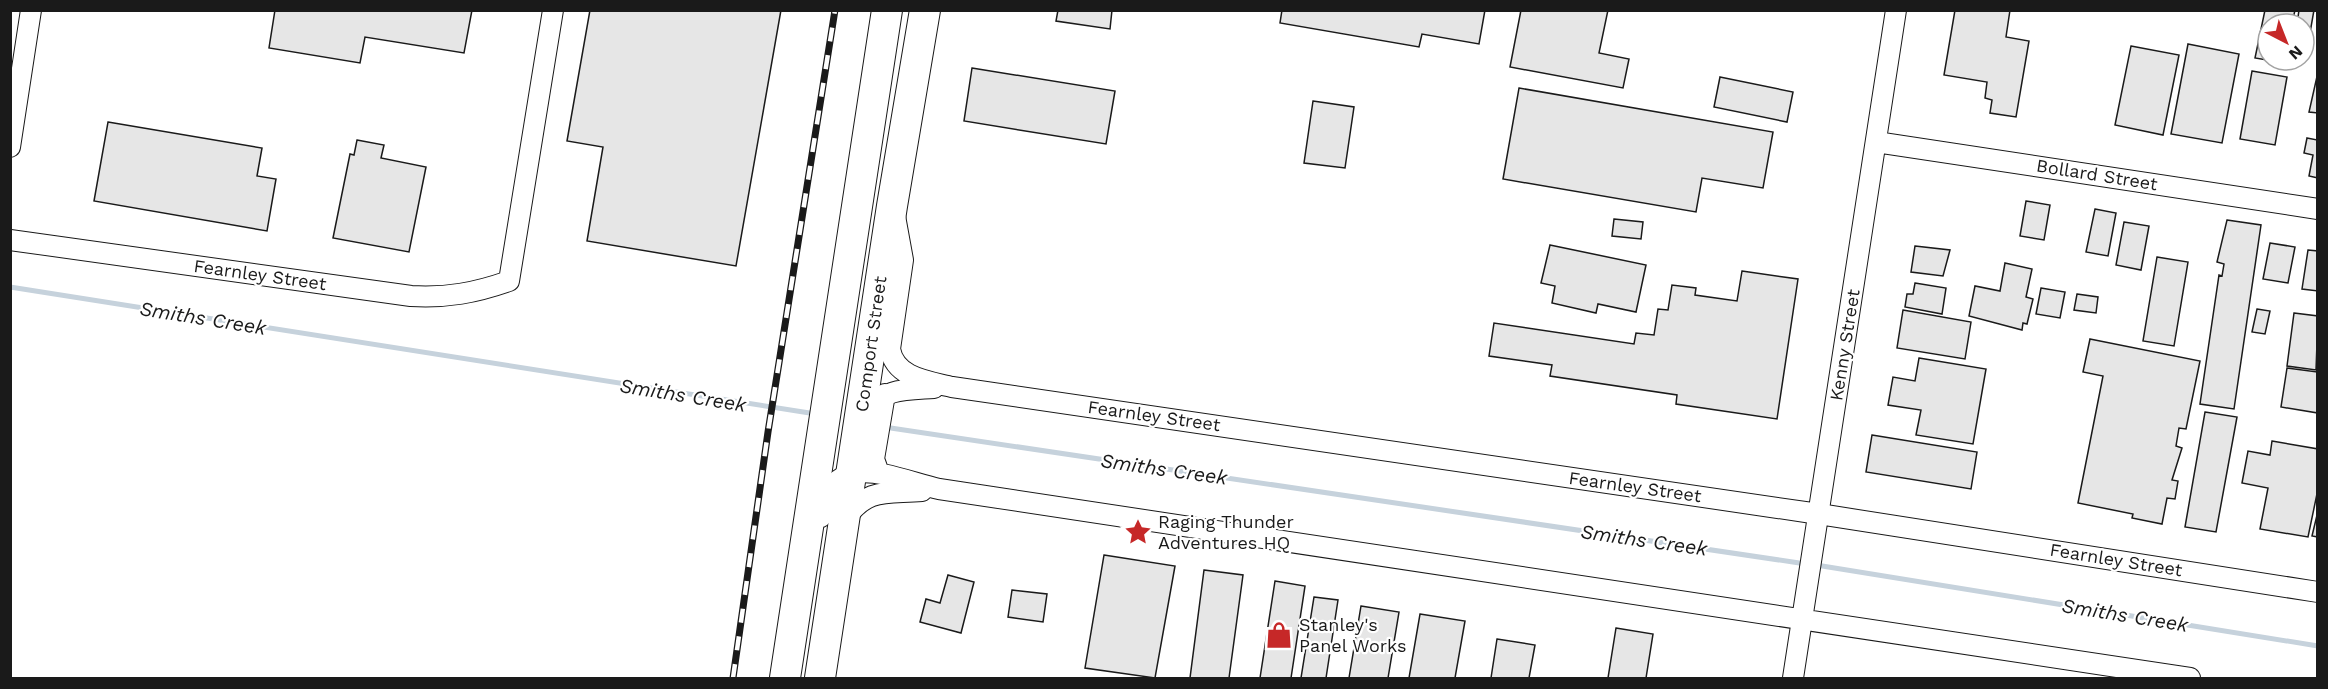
<svg xmlns="http://www.w3.org/2000/svg" width="2328" height="689" viewBox="0 0 2328 689" font-family="'Work Sans',sans-serif">
	<rect width="100%" height="100%" fill="#fff"/>
	<g fill="none" stroke-linecap="round" stroke-linejoin="round">
		<path stroke="#c6d2dc" stroke-width="5" d="M10,287L816,414
			M884,427L1806,564
			M1816,565L2318,646"/>
	</g>
	<path fill="#e6e6e6" stroke="#1a1a1a" stroke-width="1.5" d="M275,10H472L464,53L365,37L360,63L269,48Z
		M590,10H781L736,266L587,241L603,147L567,141Z
		M1058,10H1112L1110,29L1056,21Z
		M1282,10H1485L1479,44L1422,34L1419,47L1280,23Z
		M1521,10H1608L1599,53L1629,59L1623,88L1510,67Z
		M1955,10H2010L2006,37L2029,41L2016,117L1990,113L1992,100L1985,98L1987,82L1944,75Z
		M2265,10H2295L2292,24H2268V60H2285V63L2255,58Z
		M2299,10H2314L2310,33L2304,32V24H2297Z
		M2188,44L2239,54L2222,143L2171,134Z
		M2131,46L2179,55L2163,135L2115,125Z
		M972,68L1115,91L1106,144L964,121Z
		M2252,71L2287,77L2275,145L2240,139Z
		M2318,72V113L2309,112Z
		M1720,77L1793,92L1787,122L1714,107Z
		M1519,88L1773,132L1763,188L1702,178L1696,212L1503,179Z
		M1313,101L1354,107L1345,168L1304,163Z
		M108,122L262,148L257,176L276,179L267,231L94,201Z
		M2307,138L2317,140L2318,138V178L2309,176L2313,155L2304,153Z
		M357,140L384,145L381,158L426,167L409,252L333,238L350,154L354,155Z
		M2026,201L2050,205L2044,240L2020,236Z
		M2095,209L2116,213L2108,256L2086,252Z
		M1614,219L1643,222L1641,239L1612,236Z
		M2227,220L2261,225L2234,409L2200,404L2219,275L2222,276L2224,264L2217,262Z
		M2124,222L2149,226L2141,270L2116,265Z
		M2270,243L2295,247L2288,283L2263,279Z
		M1550,245L1646,265L1636,312L1598,304L1596,313L1552,303L1555,286L1541,283Z
		M1915,246L1950,250L1943,276L1911,272Z
		M2308,250L2318,251V291L2302,289Z
		M2157,257L2188,262L2174,346L2143,341Z
		M2005,263L2032,269L2026,297L2033,299L2027,324L2023,323L2022,330L1969,316L1975,286L2000,291Z
		M1742,271L1798,279L1777,419L1676,404L1677,395L1550,376L1552,365L1489,356L1494,323L1634,344L1636,333L1654,335L1658,309L1668,310L1672,285L1696,288L1695,295L1737,301Z
		M1915,283L1946,288L1942,314L1905,307L1907,294H1913Z
		M2041,288L2065,292L2060,318L2036,314Z
		M2077,294L2098,297L2096,313L2074,310Z
		M2257,309L2270,311L2265,334L2252,332Z
		M1903,310L1971,322L1965,359L1897,348Z
		M2294,313L2318,316L2316,370L2287,366Z
		M2090,339L2200,361L2186,429L2179,428L2176,446L2182,448L2172,480L2178,481L2175,499L2167,498L2162,524L2132,518L2133,514L2078,503L2103,376L2083,372Z
		M1919,358L1986,369L1973,444L1916,435L1921,410L1888,405L1893,377L1915,381Z
		M2287,368L2317,372L2318,368V413L2281,407Z
		M2205,412L2237,417L2216,532L2185,527Z
		M1872,435L1977,452L1971,489L1866,472Z
		M2272,441L2318,449V489L2308,537L2260,529L2268,488L2242,483L2248,451L2270,455Z
		M2318,511V537L2312,536Z
		M1104,555L1175,566L1155,678L1085,668Z
		M1204,570L1243,575L1229,678H1190Z
		M948,575L974,582L961,633L920,622L926,599L940,603Z
		M1275,581L1305,586L1291,678H1260Z
		M1012,590L1047,594L1043,622L1008,617Z
		M1314,597L1338,600L1326,678H1301Z
		M1361,606L1399,612L1388,678H1349Z
		M1420,614L1465,621L1455,678H1409Z
		M1616,628L1653,634L1646,678H1608Z
		M1497,639L1535,645L1529,678H1491Z"/>
	<g fill="none" stroke-linecap="round" stroke-linejoin="round">
		<defs>
			<path id="minor" d="M1876,142L2318,209
				M10,147L31,10
				M895,216L903,260L890,349C895,378 928,381 952,387L1819,514L2318,592
				M10,240L411,296C447,298 475,293 509,281L553,10
				M861,412C890,388 899,390 934,388
				M879,473L874,459L885,394
				M821,517C831,446 892,478 939,489L2190,678
				M845,519C868,487 886,494 922,491
				M1793,678L1896,10"/>
			<path id="highway" d="M785,678L887,10
				M820,678L892,206L925,10"/>
		</defs>
		<use href="#minor" stroke="#1a1a1a" stroke-width="22"/>
		<use href="#highway" stroke="#1a1a1a" stroke-width="32"/>
		<use href="#minor" stroke="#fff" stroke-width="20"/>
		<use href="#highway" stroke="#fff" stroke-width="30"/>
		<defs>
			<path id="rail" d="M733,678L768,432L835,10"/>
		</defs>
		<use href="#rail" stroke="#1a1a1a" stroke-width="7"/>
		<use href="#rail" stroke="#fff" stroke-width="4.5" stroke-dasharray="14" stroke-linecap="butt"/>
	</g>
	<defs>
		<symbol id="sight-bare" viewBox="-9 -9 18 18"><path d="M0-6L1.8-2.2L6-1.7L2.9 1.2L3.7 5.4L0 3.3L-3.7 5.4L-2.9 1.2L-6-1.7L-1.8-2.2Z" fill="#c62828" stroke="#fff" stroke-width="2.5" paint-order="stroke"/></symbol>
		<symbol id="shop-bare" viewBox="-9 -9 18 18"><path d="M-5-2.5h2.3a2.7 3.5 0 0 1 5.4 0H5L5.5 6h-11ZM-1.5-2.5h3a1.5 2.3 0 0 0-3 0Z" fill="#c62828" stroke="#fff" stroke-width="2.5" paint-order="stroke"/></symbol>
	</defs>
	<g fill-rule="evenodd">
		<use href="#sight-bare" x="1119" y="513" width="38" height="38"/>
		<use href="#shop-bare" x="1260" y="616" width="38" height="38"/>
	</g>
	<g text-anchor="middle" stroke-width="4.5" stroke-linejoin="round" paint-order="stroke">
		<g font-size="18" fill="#1a1a1a" stroke="#fff">
			<text transform="translate(2097 175) rotate(9)" y="6">Bollard Street</text>
			<text transform="translate(260 275) rotate(8)" y="6">Fearnley Street</text>
			<text transform="translate(871 344) rotate(-82)" y="6">Comport Street</text>
			<text transform="translate(1845 345) rotate(-81)" y="6">Kenny Street</text>
			<text transform="translate(1154 416) rotate(8)" y="6">Fearnley Street</text>
			<text transform="translate(1635 487) rotate(8)" y="6">Fearnley Street</text>
			<text transform="translate(2116 560) rotate(9)" y="6">Fearnley Street</text>
		</g>
		<g font-size="18" fill="#1a1a1a" stroke="#fff" text-anchor="start">
			<text x="1158" y="528">Raging Thunder<tspan x="1158" dy="21">Adventures HQ</tspan></text>
			<text x="1299" y="631">Stanley's<tspan x="1299" dy="21">Panel Works</tspan></text>
		</g>
		<g font-size="20" font-style="italic" fill="#1a1a1a" stroke="#fff">
			<text transform="translate(203 318) rotate(9)" y="7">Smiths Creek</text>
			<text transform="translate(683 395) rotate(9)" y="7">Smiths Creek</text>
			<text transform="translate(1164 469) rotate(8)" y="7">Smiths Creek</text>
			<text transform="translate(1644 540) rotate(8)" y="7">Smiths Creek</text>
			<text transform="translate(2125 615) rotate(9)" y="7">Smiths Creek</text>
		</g>
	</g>
	<rect width="2328" height="689" fill="none" stroke="#1a1a1a" stroke-width="24"/>
	<g transform="translate(2286 42) rotate(138)"><circle r="28" fill="#ffffff" stroke="#a3a3a3" stroke-width="1.5"/>
	<path d="M0-4.5L10 22L0 15L-10 22Z" fill="#c62828"/>
	<text y="-9" font-size="16" font-weight="bold" text-anchor="middle" fill="#1a1a1a">N</text>
	</g>
</svg>
